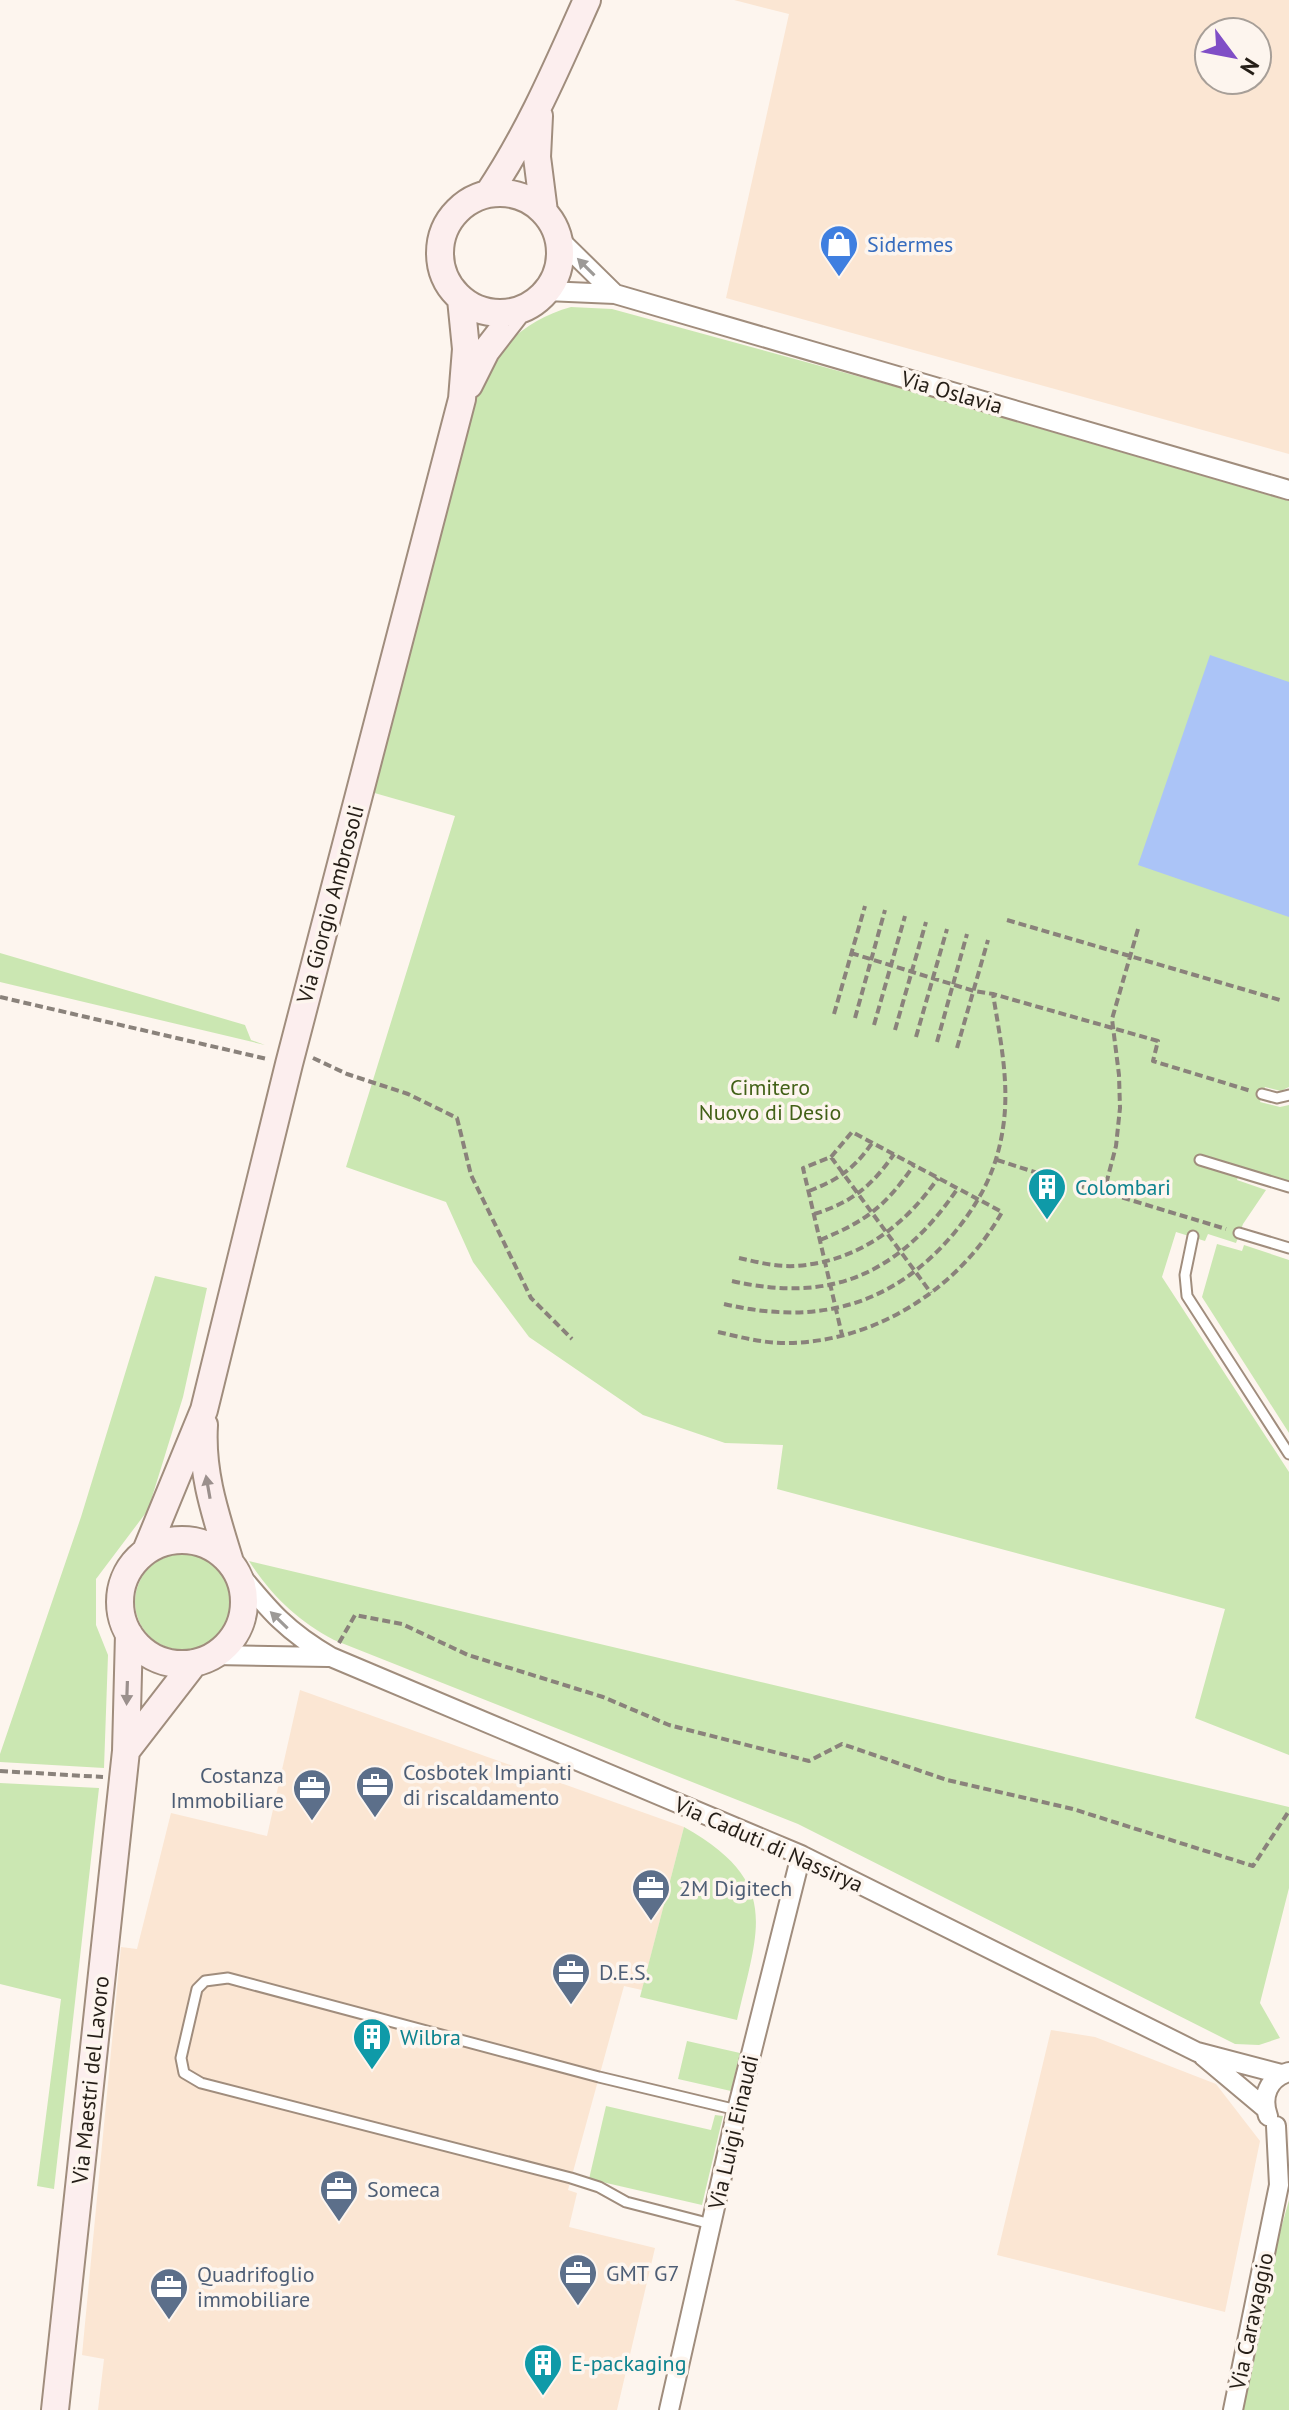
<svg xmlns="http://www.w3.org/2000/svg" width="1289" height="2410" viewBox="0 0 1289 2410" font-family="'PT Sans',sans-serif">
	<rect width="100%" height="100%" fill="#fdf5ee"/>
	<path fill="#fbe6d3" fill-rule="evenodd" d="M734,0H1289V454L726,298L789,14ZM1257,32V80H1209V32Z
		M300,1690L684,1827L642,1990L624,1986L568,2190L577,2193L569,2227L655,2248L617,2410H98L104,2359L82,2355L121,1947L137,1949L171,1813L267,1836Z
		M1051,2030L1095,2037L1216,2084L1260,2141L1225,2312L997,2255Z"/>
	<path fill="#cbe7b2" d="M571,307L612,309L908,390L1289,501V1087L1281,1091L1265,1087L1260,1102L1280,1107L1289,1105V1182L1241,1168L1237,1180L1266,1190L1243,1224L1236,1243L1208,1234L1205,1241L1176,1232L1162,1277L1289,1472V1755L1195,1718L1225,1609L777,1489L783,1445L725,1443L643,1415L529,1337L473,1262L446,1202L346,1167L455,816L371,792L478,387C497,346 528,319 571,307Z
		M0,953L245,1025L251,1040L265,1045L0,982Z
		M1217,1244L1242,1251L1244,1245L1289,1260V1433L1202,1297Z
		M155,1276L207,1288L183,1397L148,1510L96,1579V1625L108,1655L104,1768L0,1762V1754L81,1517Z
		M135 1602a48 48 0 1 1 96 0a48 48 0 1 1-96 0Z
		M249,1561L1289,1807V1888L1260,2003L1280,2038L1259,2045L1235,2044L798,1824L334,1640C297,1620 272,1596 249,1561Z
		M0,1783L99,1788L54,2189L37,2186L61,1999L0,1984Z
		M684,1827C781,1882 759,1926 737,2020L640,1997Z
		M687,2041L740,2053L731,2091L678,2079Z
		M606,2106L711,2130L715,2115L723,2116L702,2205L589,2179Z
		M1289,2200V2410H1241L1260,2304Z"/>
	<path fill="#abc4f7" d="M1210,655L1289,682V917L1138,865Z"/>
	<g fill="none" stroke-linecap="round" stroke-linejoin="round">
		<defs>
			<path id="service" d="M1262,1094L1277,1098L1289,1095
				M1200,1160L1289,1187
				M1239,1233L1289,1248
				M1193,1236L1185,1275L1187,1296L1289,1454
				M711,2224L626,2202L599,2187L571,2178L201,2083L184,2073L181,2058L197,1989L205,1981L228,1978L599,2077L737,2110"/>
			<path id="minor" d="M558,238L615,294
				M546,291L615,294L1289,490
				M237,1571C269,1610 286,1631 331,1657L801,1855L1197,2052L1281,2074
				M214,1655L328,1657
				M1203,2056L1265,2108
				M1268,2116C1261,2097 1268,2078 1289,2072
				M669,2410L737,2110L801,1855
				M1233,2410L1279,2185L1276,2126"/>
			<path id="secondary" d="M539,116L537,157L544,212
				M440 253a60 60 0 1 1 120 0a60 60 0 1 1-120 0Z
				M488,194C529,133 557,67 587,0
				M469,385L486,351L517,311
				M204,1425C201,1474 216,1516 230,1562
				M120 1602a62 62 0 1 1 124 0a62 62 0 1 1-124 0Z
				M146,1551L204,1410L289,1064L462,399L466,349L461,299
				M126,1751L194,1663
				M55,2410L126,1751L129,1634"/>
		</defs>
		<use href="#service" stroke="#a08d7d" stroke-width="13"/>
		<use href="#minor" stroke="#a08d7d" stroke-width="22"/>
		<use href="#secondary" stroke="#a08d7d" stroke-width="30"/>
		<path stroke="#8a827b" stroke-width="4" stroke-dasharray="8 4" stroke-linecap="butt" d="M1007,920L1280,1000
			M1138,929L1112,1019L1119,1075L1120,1108L1116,1146L1104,1192L1226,1229
			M851,953L974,991L993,994L1158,1041L1153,1061L1251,1091
			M0,997L267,1059
			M834,1014L865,906
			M855,1018L885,910
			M874,1025L905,916
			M895,1030L926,922
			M916,1037L947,929
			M937,1042L967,934
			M957,1048L988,940
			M313,1058L347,1074L408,1094L457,1118L471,1175L531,1298L572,1339
			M831,1157L931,1293
			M997,1160L1050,1177
			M1076,1185L1104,1192
			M809,1191C838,1180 855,1168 872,1143
			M814,1214C851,1203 872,1186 894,1154
			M820,1240C866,1221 885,1207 914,1165
			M739,1258C757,1262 776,1267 795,1266C857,1262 904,1227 938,1178
			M732,1281C833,1304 900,1273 958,1188
			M724,1304C818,1326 893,1306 955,1232C981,1200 997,1169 1003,1128C1010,1083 1000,1038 993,994
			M718,1332C740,1337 762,1343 785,1343C874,1343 959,1289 1002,1212L852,1132L831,1157L803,1168L842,1335
			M339,1643L355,1615L402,1624L468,1655L603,1697L669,1725L809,1761L842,1744L947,1780L1073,1809L1253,1866L1289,1811
			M0,1771L103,1777"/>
		<use href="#service" stroke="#fff" stroke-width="9"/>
		<use href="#minor" stroke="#fff" stroke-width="18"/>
		<use href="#secondary" stroke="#fceeee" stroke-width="26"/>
	</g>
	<defs><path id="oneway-solid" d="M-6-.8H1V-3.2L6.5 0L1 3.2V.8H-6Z" transform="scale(2)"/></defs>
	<g fill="#9d9a97">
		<use href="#oneway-solid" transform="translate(586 267) rotate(-135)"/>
		<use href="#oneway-solid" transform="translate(279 1620) rotate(-136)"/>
	</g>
	<g fill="#9b908d">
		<use href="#oneway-solid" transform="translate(208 1487) rotate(-100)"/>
		<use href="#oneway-solid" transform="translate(127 1693) rotate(92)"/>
	</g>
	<defs>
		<symbol id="shop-pin" viewBox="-11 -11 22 30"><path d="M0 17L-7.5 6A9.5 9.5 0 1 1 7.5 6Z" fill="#3f7fe0" stroke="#fdf5ee"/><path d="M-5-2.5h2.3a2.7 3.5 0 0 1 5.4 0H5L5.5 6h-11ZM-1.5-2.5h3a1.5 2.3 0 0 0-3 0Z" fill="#fff"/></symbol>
		<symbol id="building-pin" viewBox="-11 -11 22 30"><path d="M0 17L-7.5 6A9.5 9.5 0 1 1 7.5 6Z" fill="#0f9aa8" stroke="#fdf5ee"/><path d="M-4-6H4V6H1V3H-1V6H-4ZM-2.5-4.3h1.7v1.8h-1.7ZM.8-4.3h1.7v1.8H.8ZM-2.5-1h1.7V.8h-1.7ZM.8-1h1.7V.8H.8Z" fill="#fff"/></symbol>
		<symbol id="office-pin" viewBox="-11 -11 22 30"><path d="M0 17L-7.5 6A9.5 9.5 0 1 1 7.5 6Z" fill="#5c6f8a" stroke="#fdf5ee"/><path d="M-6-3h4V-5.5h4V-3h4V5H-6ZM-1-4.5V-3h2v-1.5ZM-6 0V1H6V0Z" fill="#fff"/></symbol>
	</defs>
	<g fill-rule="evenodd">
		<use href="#shop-pin" x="817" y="222" width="44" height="60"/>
		<use href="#building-pin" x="1025" y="1165" width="44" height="60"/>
		<use href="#office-pin" x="353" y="1763" width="44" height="60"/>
		<use href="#office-pin" x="290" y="1766" width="44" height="60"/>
		<use href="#office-pin" x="629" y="1866" width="44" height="60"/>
		<use href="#office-pin" x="549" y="1950" width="44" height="60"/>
		<use href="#building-pin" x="350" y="2015" width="44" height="60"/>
		<use href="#office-pin" x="317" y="2167" width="44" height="60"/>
		<use href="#office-pin" x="556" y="2251" width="44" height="60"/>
		<use href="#office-pin" x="147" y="2265" width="44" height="60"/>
		<use href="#building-pin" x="521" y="2341" width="44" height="60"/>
	</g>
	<g text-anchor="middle" stroke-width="7" stroke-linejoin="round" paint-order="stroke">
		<g font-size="22" fill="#366cbe" stroke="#fdf5ee" text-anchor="start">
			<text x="867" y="252">Sidermes</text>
		</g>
		<g font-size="22" fill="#251e17" stroke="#fdf5ee">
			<text transform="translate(952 392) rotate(16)" y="8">Via Oslavia</text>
			<text transform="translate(330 904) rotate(-75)" y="8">Via Giorgio Ambrosoli</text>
			<text transform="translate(769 1844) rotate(24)" y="8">Via Caduti di Nassirya</text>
			<text transform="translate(90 2080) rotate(-84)" y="8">Via Maestri del Lavoro</text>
			<text transform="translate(733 2132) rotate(-77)" y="8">Via Luigi Einaudi</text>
			<text transform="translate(1251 2321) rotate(-78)" y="8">Via Caravaggio</text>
		</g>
		<g font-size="22" fill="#426117" stroke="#fdf5ee">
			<text x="770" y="1095">Cimitero<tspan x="770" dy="25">Nuovo di Desio</tspan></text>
		</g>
		<g font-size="22" fill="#0d838f" stroke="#fdf5ee" text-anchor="start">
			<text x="1075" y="1195">Colombari</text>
			<text x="400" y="2045">Wilbra</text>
			<text x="571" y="2371">E-packaging</text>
		</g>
		<g font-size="22" fill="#4e5e75" stroke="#fdf5ee" text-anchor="start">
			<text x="403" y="1780">Cosbotek Impianti<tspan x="403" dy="25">di riscaldamento</tspan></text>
			<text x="284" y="1783" text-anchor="end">Costanza<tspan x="284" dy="25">Immobiliare</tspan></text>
			<text x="679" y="1896">2M Digitech</text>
			<text x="599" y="1980">D.E.S.</text>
			<text x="367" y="2197">Someca</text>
			<text x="606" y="2281">GMT G7</text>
			<text x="197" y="2282">Quadrifoglio<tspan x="197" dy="25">immobiliare</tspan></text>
		</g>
	</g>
	<g transform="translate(1233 56) rotate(122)"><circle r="38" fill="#fdf5ee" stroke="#a79f98" stroke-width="2"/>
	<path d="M0-6L14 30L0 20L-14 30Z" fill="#804ec6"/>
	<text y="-12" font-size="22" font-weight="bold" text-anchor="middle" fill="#251e17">N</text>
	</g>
</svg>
